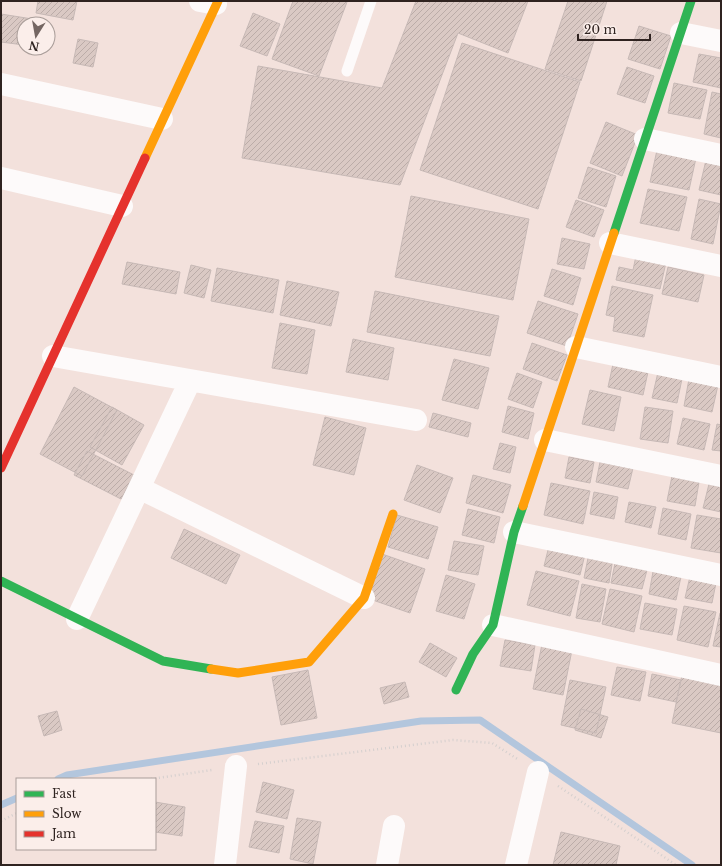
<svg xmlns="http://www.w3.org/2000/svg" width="722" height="866" viewBox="0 0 722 866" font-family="'Libre Baskerville',serif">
	<defs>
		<pattern id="building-hatch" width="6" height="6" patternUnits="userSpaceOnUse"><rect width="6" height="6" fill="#dac9c4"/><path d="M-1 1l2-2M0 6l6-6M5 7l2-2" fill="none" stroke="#bbaca8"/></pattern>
	</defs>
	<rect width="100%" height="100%" fill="#f3e1dc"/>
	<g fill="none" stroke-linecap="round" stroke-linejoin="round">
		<path stroke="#b3c6dd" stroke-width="7" d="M58,779L67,775L421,721L480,720L692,865
			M1,805L17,798"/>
	</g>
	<path fill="url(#building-hatch)" stroke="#c7b9b6" d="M38,1H77L73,20L36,13Z
		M293,1H343L347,2L319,76L272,59Z
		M416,1H528L508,53L458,33L400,185L242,158L258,66L382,88Z
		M568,1H607L581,81L545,69Z
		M253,13L280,24L267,56L240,46Z
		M1,14L45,21V24H24V45L1,42Z
		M639,26L671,36L660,69L628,59Z
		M78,39L98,43L93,67L73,63Z
		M462,43L580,82L538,209L420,170Z
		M699,54L721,58V88L693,82Z
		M627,67L654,76L645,103L617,94Z
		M674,83L707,90L700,119L668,113Z
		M712,92L721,94V138L704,134Z
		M606,122L638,135L622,176L590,163Z
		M657,150L696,158L689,190L650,182Z
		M706,160L721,163V195L699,190Z
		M588,167L616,176L606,207L578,198Z
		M648,189L687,197L679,231L640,223Z
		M411,196L529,219L513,300L395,277Z
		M699,199L721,204L713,244L691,239Z
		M576,200L604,210L594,237L566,227Z
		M562,238L590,244L584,269L557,264Z
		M637,251L667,258L660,289L616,280L619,267L633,270Z
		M127,262L180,272L176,294L122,284Z
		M191,265L211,270L204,298L184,293Z
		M668,267L704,275L698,302L662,294Z
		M217,268L279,280L273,313L211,301Z
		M552,269L581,278L573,305L544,296Z
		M287,281L339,292L331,326L280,315Z
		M612,286L653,295L644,337L613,331L615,317L606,315Z
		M375,291L499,316L490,356L367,332Z
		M538,301L578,314L567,346L527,333Z
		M280,323L315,330L307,374L272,368Z
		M353,339L394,348L388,380L346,372Z
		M532,343L567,355L557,381L523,369Z
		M454,359L489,368L478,409L442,400Z
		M613,364L648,372L643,395L608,387Z
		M659,368L683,374L677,403L652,398Z
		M517,373L542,382L533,408L508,399Z
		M689,379L718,385L712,412L684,406Z
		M74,387L117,410L82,476L40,454Z
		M590,390L621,397L614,431L582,424Z
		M508,406L534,413L528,439L502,432Z
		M112,407L144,425L122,465L90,447Z
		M645,407L673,411L668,443L640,439Z
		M433,413L471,423L468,437L429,427Z
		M325,417L366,428L354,475L313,465Z
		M683,418L710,424L704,450L677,444Z
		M717,424L721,425V451L712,450Z
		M500,443L516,447L510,473L493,469Z
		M87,451L134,475L121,499L74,475Z
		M569,457L594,462L590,483L565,478Z
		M600,462L633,468L628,489L596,482Z
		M417,465L453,478L440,513L404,500Z
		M473,475L511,485L503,513L466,503Z
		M672,476L699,482L695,506L667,501Z
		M710,480L721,483V512L703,508Z
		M551,483L590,491L583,524L544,515Z
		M594,492L618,497L614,519L590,514Z
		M629,502L656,507L651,528L625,522Z
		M663,508L691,514L686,540L658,534Z
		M468,509L500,517L494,543L462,535Z
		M397,515L438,527L428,559L388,547Z
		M697,515L721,519V553L691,548Z
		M184,529L240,555L226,584L171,558Z
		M454,541L484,546L478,575L448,570Z
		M550,542L586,550L580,575L544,566Z
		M589,553L613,558L609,583L584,578Z
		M382,554L425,569L410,613L367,598Z
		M615,563L647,570L642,589L611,583Z
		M654,566L682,572L676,600L649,594Z
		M536,571L579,581L570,616L527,605Z
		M691,572L717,578L712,603L685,598Z
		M446,575L475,584L464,619L436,611Z
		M582,584L606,589L600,622L576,618Z
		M610,589L642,596L634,632L602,624Z
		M645,603L677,609L672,635L640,629Z
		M684,606L716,612L708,647L677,640Z
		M720,613H721V647L713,646Z
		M505,640L535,645L531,671L500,666Z
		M430,643L457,658L446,677L419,662Z
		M542,644L572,650L563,695L533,689Z
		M617,667L646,672L640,701L611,695Z
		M308,670L317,718L281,725L272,677Z
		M652,674L681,680L676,702L648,696Z
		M682,675L721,683V733L672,723Z
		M570,680L606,687L596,733L561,725Z
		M405,682L409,697L384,704L380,688Z
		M581,709L608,717L601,738L575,730Z
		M57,711L62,730L44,736L38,716Z
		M263,782L294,790L287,819L256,812Z
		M155,802L185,807L182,836L155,832Z
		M297,818L321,822L313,864L290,859Z
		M255,821L284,826L279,853L249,847Z
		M561,832L620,846L616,865H553Z"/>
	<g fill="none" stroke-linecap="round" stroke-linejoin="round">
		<path stroke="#d4cfce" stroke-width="2.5" stroke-dasharray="1 3" stroke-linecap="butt" d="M258,764L453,740L492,743L519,760
			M151,779L212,770
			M558,786L676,865
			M1,821L17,813"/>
		<path stroke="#fdfafa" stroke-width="11" d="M347,71L371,1"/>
		<path stroke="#fdfafa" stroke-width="22" d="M200,1L216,4
			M681,33L721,41
			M1,84L162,119
			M645,139L721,155
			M1,178L122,206
			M610,243L721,266
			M576,347L721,377
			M53,356L416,420
			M545,440L721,476
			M139,488L364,598
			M514,532L721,575
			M77,619L190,381
			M493,625L721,675
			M225,865L236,766
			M387,865L394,826
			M516,865L538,772"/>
		<path stroke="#30b455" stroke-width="9" d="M614,233L691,1
			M1,581L163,661L211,669
			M456,690L473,654L493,625L514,532L523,506"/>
		<path stroke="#ff9f0a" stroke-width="9" d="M145,158L218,1
			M523,506L614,233
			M211,669L238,673L309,662L364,598L393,514"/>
		<path stroke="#e5322d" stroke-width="9" d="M1,468L145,158"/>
	</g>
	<rect width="722" height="866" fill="none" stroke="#2f2320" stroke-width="4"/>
	<rect x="16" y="778" width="140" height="72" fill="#fbeeea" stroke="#a99d99"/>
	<rect x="24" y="791" width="20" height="6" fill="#30b455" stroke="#a99d99"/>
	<text x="52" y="798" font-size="12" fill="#2f2320">Fast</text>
	<rect x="24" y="811" width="20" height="6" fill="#ff9f0a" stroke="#a99d99"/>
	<text x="52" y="818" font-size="12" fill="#2f2320">Slow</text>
	<rect x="24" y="831" width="20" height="6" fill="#e5322d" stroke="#a99d99"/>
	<text x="52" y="838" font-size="12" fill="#2f2320">Jam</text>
	<g transform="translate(36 36) rotate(191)"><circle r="19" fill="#fbeeea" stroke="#a99d99"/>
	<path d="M0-3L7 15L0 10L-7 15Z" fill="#746662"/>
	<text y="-6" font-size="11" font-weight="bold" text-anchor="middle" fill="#2f2320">N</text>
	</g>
	<path d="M578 34v6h72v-6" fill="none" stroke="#2f2320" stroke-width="2"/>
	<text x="584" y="34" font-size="12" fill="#2f2320" stroke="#fbeeea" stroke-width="3" paint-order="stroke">20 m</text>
</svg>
